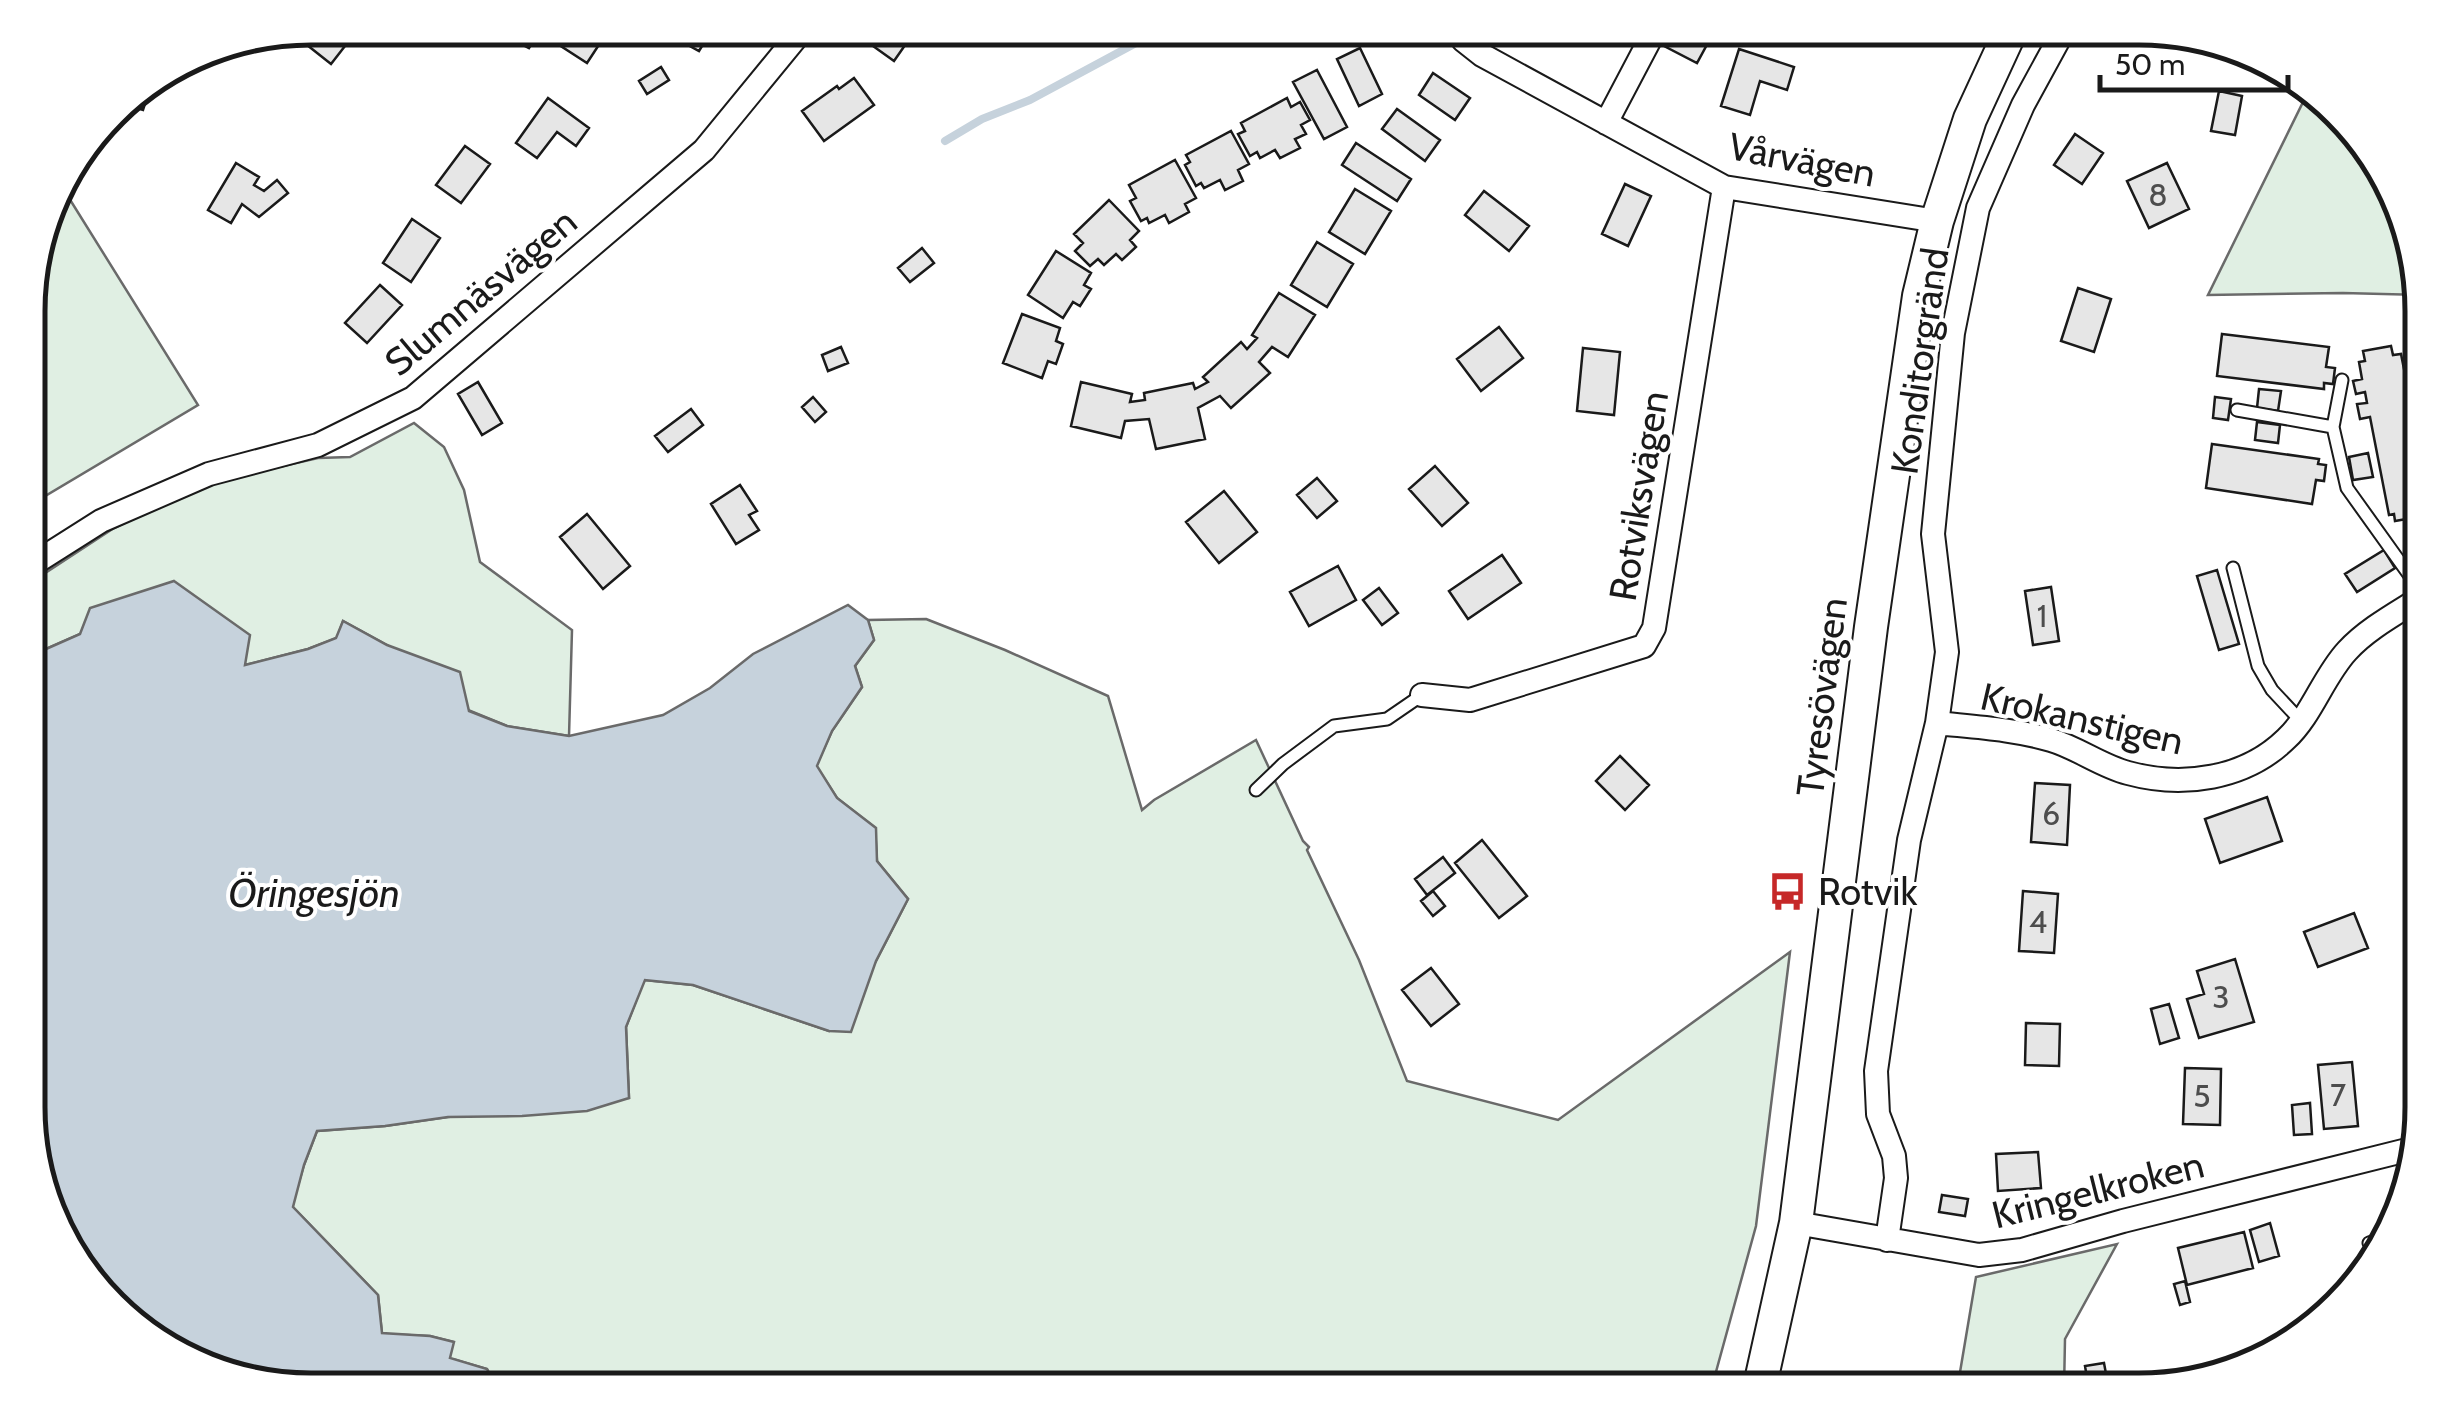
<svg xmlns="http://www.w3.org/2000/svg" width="2450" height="1418" viewBox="0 0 2450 1418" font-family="Cabin,sans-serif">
	<rect width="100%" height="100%" fill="#fff"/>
	<path fill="#e0efe3" stroke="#6a6a6a" stroke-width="2.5" d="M2308,92L2384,169L2422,295L2343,293L2208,295Z
		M59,182L198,405L30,505V274Z
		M414,423L444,447L464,490L480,562L572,630L569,736L507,726L468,710L387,645L343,621L337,638L308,649L245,665L80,634L46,649L39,670L30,669V583L114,528L205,484L318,458L350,457Z
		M926,619L1005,650L1108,696L1142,810L1154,800L1256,740L1303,841L1309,847L1307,850L1359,960L1407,1081L1558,1120L1790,952L1756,1226L1711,1390H498L487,1369L449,1358L453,1342L430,1336L382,1334L378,1295L292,1206L304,1165L317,1131L385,1126L448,1117L629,1098L626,1027L644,980L693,985L829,1031L876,961L908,899L877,861L875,828L837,798L816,766L832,731L862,687L855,666L874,640L868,620Z
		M2117,1244L2065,1339L2064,1390H1957L1976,1277Z"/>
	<path fill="#c6d2dc" stroke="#6a6a6a" stroke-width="2.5" d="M174,581L250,635L245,665L308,649L336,638L343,621L387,645L460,672L469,711L507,726L569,736L663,715L710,688L753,654L848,605L868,620L874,640L855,666L862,687L832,731L817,766L837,798L876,828L877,861L908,899L876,961L851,1032L829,1031L693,985L645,980L626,1027L629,1098L587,1111L522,1116L448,1117L385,1126L317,1131L304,1165L293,1207L378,1295L382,1333L430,1336L454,1342L450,1358L487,1369L498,1390H310L169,1352L75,1264L30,1144V669L39,670L46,649L80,634L90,608Z"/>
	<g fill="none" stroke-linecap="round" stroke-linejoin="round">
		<path stroke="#c6d2dc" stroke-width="8" d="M945,141L982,119L1030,100L1164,28"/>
	</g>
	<path fill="#e6e6e6" stroke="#1a1a1a" stroke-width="2.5" d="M313,28H359L331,64L302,41Z
		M537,28H602L608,31L587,63L536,30Z
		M669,28H713L699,51L666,33Z
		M876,28H917L894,61L866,41Z
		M1558,28H1587L1581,41L1558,29Z
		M1673,28H1716L1697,63L1664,46Z
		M2133,28H2140L2167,35L2163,43Z
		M524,31L535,38L529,48L517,42Z
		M1360,48L1382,94L1359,106L1337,59Z
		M1739,49L1794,67L1787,90L1760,81L1750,115L1721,106Z
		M661,67L669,80L647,94L639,81Z
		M1317,70L1347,127L1324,139L1293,82Z
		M1433,73L1470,98L1455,120L1419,95Z
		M854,78L874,105L824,141L802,111L837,86L839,89Z
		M150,82H152L143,110L120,103Z
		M2219,91L2242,96L2235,135L2211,131Z
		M548,98L589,128L576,146L557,132L537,158L516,143Z
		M1287,98L1291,107L1300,102L1310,120L1301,125L1306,134L1295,139L1300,148L1280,158L1275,150L1260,158L1257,152L1250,156L1238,134L1245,131L1241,123Z
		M1397,109L1440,140L1425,161L1382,129Z
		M1231,131L1249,164L1238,170L1243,181L1225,190L1220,180L1204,188L1201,183L1196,186L1185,165L1190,162L1186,155Z
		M2075,134L2103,153L2082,184L2054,165Z
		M1356,143L1411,179L1397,201L1342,165Z
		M465,146L490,164L461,203L436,185Z
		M1175,160L1196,198L1185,204L1189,212L1169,223L1165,215L1149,223L1147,218L1141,221L1130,201L1136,198L1129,185Z
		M236,163L259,177L254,185L264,191L277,180L288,193L259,217L242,204L231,223L208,210Z
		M2167,163L2189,209L2149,228L2127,181Z
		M1625,184L1651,196L1628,246L1602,234Z
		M1355,189L1391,211L1365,254L1329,232Z
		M1484,191L1529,226L1509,251L1465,215Z
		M1109,200L1139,231L1130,240L1136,247L1122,260L1116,254L1104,265L1098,259L1090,266L1075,251L1083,243L1074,234Z
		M412,219L440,238L411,282L383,263Z
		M1317,242L1353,264L1327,307L1291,285Z
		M922,248L934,263L910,282L898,268Z
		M1056,251L1091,273L1084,285L1091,289L1080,306L1073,302L1063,318L1028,295Z
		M380,285L402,305L367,343L345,323Z
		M2078,288L2111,299L2094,352L2061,341Z
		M1279,293L1315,315L1288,357L1272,347L1259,362L1270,373L1231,408L1220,396L1198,408L1205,439L1156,449L1149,419L1125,421L1121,438L1071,426L1081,382L1132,394L1130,402L1145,400L1144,393L1193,383L1195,389L1208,382L1203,377L1241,342L1247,349L1257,338L1252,335Z
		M1022,314L1060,328L1056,341L1063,344L1056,364L1048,361L1042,378L1003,363Z
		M1499,327L1523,358L1481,391L1457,359Z
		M2222,334L2329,347L2326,367L2335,368L2333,384L2324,383V389L2217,376Z
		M2391,346L2393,355L2401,354L2422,460V509L2410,511L2412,518L2395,521L2394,514L2389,515L2370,417L2360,419L2357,404L2367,403L2365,392L2356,394L2353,381L2362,379L2359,362L2365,361L2363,351Z
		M841,347L848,363L828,371L822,355Z
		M1583,348L1620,352L1614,415L1577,411Z
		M478,382L502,423L482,435L458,394Z
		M2259,389L2281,391L2278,411L2257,408Z
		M813,397L826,412L815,422L802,407Z
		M2215,397L2231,399L2228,420L2213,418Z
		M691,409L703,425L668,452L655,436Z
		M2257,422L2280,425L2278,443L2255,440Z
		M2212,444L2319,459L2318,464L2326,465L2324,481L2316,480L2312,504L2206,488Z
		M2368,453L2373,477L2353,480L2349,457Z
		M1435,466L1468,503L1442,526L1409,489Z
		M1317,478L1337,501L1317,518L1297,495Z
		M740,485L757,511L749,515L759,530L736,544L711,504Z
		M1224,491L1257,532L1219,563L1186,522Z
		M587,514L630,566L603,589L560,537Z
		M2384,550L2395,568L2357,592L2345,574Z
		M1502,555L1521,583L1468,619L1449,591Z
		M1338,566L1356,600L1309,626L1290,592Z
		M2217,570L2239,644L2219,650L2197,576Z
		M2051,587L2059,641L2033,645L2025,591Z
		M1379,588L1398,613L1382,625L1363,600Z
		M1620,756L1649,785L1625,810L1596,781Z
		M2035,783L2070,785L2067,845L2031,842Z
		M2267,797L2282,841L2220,863L2205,819Z
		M1482,840L1527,896L1499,918L1455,863Z
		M1443,857L1455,873L1427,895L1415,879Z
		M1433,891L1445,906L1433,916L1421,901Z
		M2023,891L2058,894L2054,953L2019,951Z
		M2354,913L2368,948L2318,967L2304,932Z
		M2235,959L2254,1022L2199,1038L2187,999L2204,994L2197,971Z
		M1431,968L1459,1004L1431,1026L1402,990Z
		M2169,1004L2179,1038L2160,1044L2151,1009Z
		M2026,1023L2060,1024L2059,1066L2025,1065Z
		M2352,1062L2358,1126L2324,1129L2318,1065Z
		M2185,1068L2221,1069L2220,1125L2183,1124Z
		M2310,1103L2312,1134L2294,1135L2292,1105Z
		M2038,1152L2041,1188L1998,1191L1996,1154Z
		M1942,1195L1968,1199L1965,1216L1939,1212Z
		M2270,1223L2279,1256L2259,1262L2250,1230Z
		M2244,1232L2253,1268L2187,1285L2178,1248Z
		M2185,1281L2190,1302L2180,1305L2174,1284Z
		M2104,1363L2109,1390H2089L2085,1366Z"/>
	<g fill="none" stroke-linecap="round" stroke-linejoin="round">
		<defs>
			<path id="service" d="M2237,410L2333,427L2347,488L2415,583L2422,596
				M2333,427L2342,380
				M2233,568L2258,666L2272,690L2301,721
				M1256,790L1283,764L1334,726L1387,719L1422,695
				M2369,1243L2388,1236"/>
			<path id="minor" d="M1463,40L1482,55L1724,187L1937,221
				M1606,123L1656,28
				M30,566L101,521L209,474L318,445L413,398L704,150L804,28
				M1422,695L1470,700L1644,646L1654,628L1724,187
				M1937,723L1947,652L1933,534L1953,333L1978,208L2023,105L2065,28
				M1796,1223L1979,1255L2022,1250L2123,1221L2415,1148
				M1887,1240L1896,1178L1894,1156L1878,1114L1876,1071L1909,840L1937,723C1975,727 2014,729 2051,740C2078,748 2101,766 2128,773C2183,788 2245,779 2286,739C2312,715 2323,677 2347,651C2367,629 2397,613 2422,597"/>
			<path id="secondary" d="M1759,1390L1796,1223L1871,627L1919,296L1937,221L1970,119L2012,28"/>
		</defs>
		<use href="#service" stroke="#1a1a1a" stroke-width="15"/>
		<use href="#minor" stroke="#1a1a1a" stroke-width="26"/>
		<use href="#secondary" stroke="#1a1a1a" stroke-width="36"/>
		<use href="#service" stroke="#fff" stroke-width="11"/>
		<use href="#minor" stroke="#fff" stroke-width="22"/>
		<use href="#secondary" stroke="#fff" stroke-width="32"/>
	</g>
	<defs>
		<symbol id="bus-bare" viewBox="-9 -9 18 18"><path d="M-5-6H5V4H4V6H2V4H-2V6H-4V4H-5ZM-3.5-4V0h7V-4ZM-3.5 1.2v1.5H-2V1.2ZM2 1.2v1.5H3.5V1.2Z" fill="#c62828" stroke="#fff" stroke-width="2.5" paint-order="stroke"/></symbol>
	</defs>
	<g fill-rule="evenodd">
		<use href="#bus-bare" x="1760" y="864" width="55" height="55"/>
	</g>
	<g text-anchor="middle" stroke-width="8" stroke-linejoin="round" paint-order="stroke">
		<g font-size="32" fill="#4d4d4d">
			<text x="2158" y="206">8</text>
			<text x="2042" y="627">1</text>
			<text x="2051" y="825">6</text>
			<text x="2038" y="933">4</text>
			<text x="2221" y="1008">3</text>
			<text x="2338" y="1106">7</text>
			<text x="2202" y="1107">5</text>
		</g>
		<g font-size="38" fill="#1a1a1a" stroke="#fff">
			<text transform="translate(1802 160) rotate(11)" y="13">Vårvägen</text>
			<text transform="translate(481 292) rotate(-40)" y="13">Slumnäsvägen</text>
			<text transform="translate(1920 361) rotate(-82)" y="13">Konditorgränd</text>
			<text transform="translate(1639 496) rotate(-81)" y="13">Rotviksvägen</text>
			<text transform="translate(1822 697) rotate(-83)" y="13">Tyresövägen</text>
			<text transform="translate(2082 719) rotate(13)" y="13">Krokanstigen</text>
			<text transform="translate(2098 1190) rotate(-14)" y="13">Kringelkroken</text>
		</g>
		<g font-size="38" fill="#1a1a1a" stroke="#fff" text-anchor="start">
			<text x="1818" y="905">Rotvik</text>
		</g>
		<g font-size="40" font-style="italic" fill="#1a1a1a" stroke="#fff">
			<text x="314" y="907">Öringesjön</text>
		</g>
	</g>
	<path d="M0 0H2450V1418H0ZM311 45H2139A266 266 0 0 1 2405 311V1107A266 266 0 0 1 2139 1373H311A266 266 0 0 1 45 1107V311A266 266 0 0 1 311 45Z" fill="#fff" fill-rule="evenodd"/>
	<path fill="none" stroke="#1a1a1a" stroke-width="5" d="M311 45H2139A266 266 0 0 1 2405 311V1107A266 266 0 0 1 2139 1373H311A266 266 0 0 1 45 1107V311A266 266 0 0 1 311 45Z"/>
	<path d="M2100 75v15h188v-15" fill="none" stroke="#1a1a1a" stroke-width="5"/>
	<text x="2115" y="75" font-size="30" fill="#1a1a1a" stroke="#ffffff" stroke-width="8" paint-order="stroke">50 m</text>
</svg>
